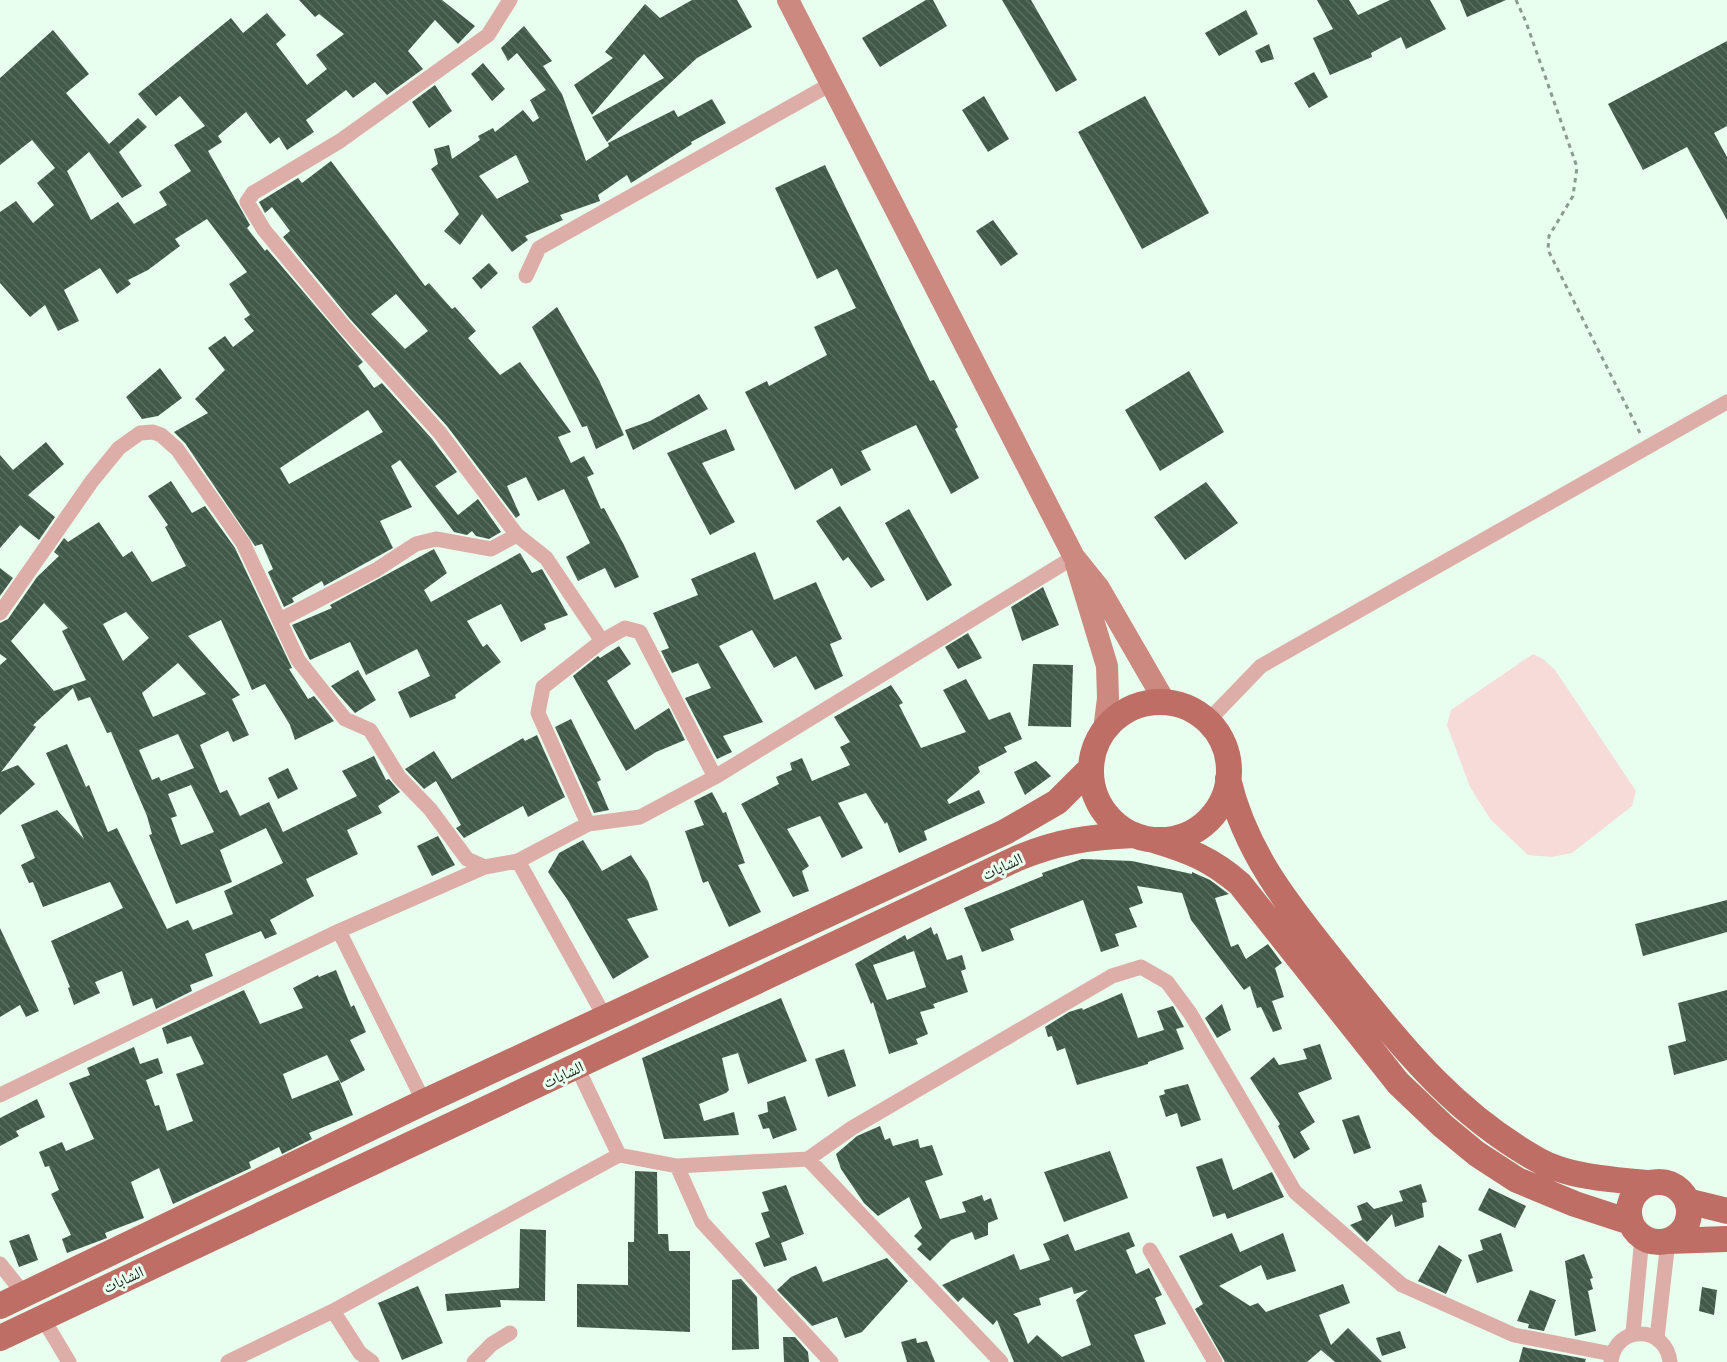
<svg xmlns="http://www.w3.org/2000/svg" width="1727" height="1362" viewBox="0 0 1727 1362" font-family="'Playfair Display','Noto Naskh Arabic',serif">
	<defs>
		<pattern id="building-back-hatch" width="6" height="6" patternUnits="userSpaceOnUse" patternTransform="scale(1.5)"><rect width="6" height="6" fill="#415949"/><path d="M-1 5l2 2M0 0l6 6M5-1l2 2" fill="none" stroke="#596d60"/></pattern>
	</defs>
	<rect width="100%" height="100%" fill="#e8feee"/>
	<path fill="#f6dbd8" d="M1533,654L1543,659L1555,670L1636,791L1632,806L1572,853L1552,857L1528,855L1491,820L1470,787L1447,725L1451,710Z"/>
	<path fill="url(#building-back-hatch)" fill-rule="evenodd" d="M299,0H442L475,26L458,44L435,20L408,51L423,69L387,95L375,82L353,98L346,90L306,120L314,132L287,150L279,137L270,144L246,112L218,136L222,142L208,151L250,225L247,228L265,251L267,249L363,362L358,366L374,388L382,383L432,439L457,472L435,486L458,515L478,499L501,532L489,539L476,536L472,531L467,535L454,532L400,460L391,466L412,507L380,521L393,548L324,586L322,581L292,598L294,602L284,607L268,572L273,569L262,544L255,546L185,443L174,432L208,413L195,399L225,370L208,348L225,336L233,347L254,331L244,319L250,315L229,284L247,272L207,219L175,239L180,246L148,270L128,280L131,284L117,294L100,268L64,290L79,321L58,331L45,305L30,317L0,283V212L16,201L33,223L54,205L37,183L55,168L32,140L0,165V78L53,30L89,74L66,93L109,144L138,118L147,127L119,152L142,186L122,198L89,152L67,171L91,220L118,202L134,224L167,205L159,192L191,171L174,145L205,126L180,96L156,116L138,94L231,18L243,33L267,13L286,35L276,44L307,85L327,69L316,55L344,34L319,14L315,17ZM368,410L383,432L289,484L280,468Z
		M692,0H737L752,27L697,58L607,142L592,117L664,78L644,54L592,115L574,85L613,58L605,52L645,4L660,18Z
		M926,0H933L947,26L880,67L862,38Z
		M1002,0H1031L1077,80L1056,92Z
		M1317,0H1349L1358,15L1390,0H1430L1446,29L1406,49L1401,37L1371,53L1372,57L1330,75L1313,38L1333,29Z
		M1460,0H1506L1467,17Z
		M1246,10L1258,34L1219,56L1205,33Z
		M524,26L552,61L543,66L562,94L586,161L609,146L608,143L674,110L678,117L712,99L726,123L691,142L692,144L631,183L627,175L598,195L600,201L560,215L563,220L525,236L528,240L512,252L482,214L460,245L444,231L459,214L431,169L438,164L434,149L449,145L452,159L480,140L478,136L493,128L495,132L523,110L533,122L539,118L530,100L546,90L517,53L508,61L501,48ZM516,155L529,182L497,199L479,176Z
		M1727,41V126L1714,133L1727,157V220L1687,147L1643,170L1608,104Z
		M1269,44L1274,59L1261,63L1255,51Z
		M483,63L505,89L492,101L471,74Z
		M1314,72L1328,97L1309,108L1294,83Z
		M435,85L452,111L429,128L412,102Z
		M984,96L1009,139L988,152L962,110Z
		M1145,96L1209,213L1142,249L1078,132Z
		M331,161L425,286L429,283L452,309L455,307L476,331L468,338L500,375L520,362L571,432L558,437L571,463L584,456L594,474L587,477L601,509L604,508L623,543L639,577L615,588L605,568L578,581L566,557L590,543L564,489L538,501L526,477L507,486L520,515L516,518L447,426L350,319L283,237L290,231L272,207L265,213L259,202L298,178L302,183ZM396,294L428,331L405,349L371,314Z
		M825,165L930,381L934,380L958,427L955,429L979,478L951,494L916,425L861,451L871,470L841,486L832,468L795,490L745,392L767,381L769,386L827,355L814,327L856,308L837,269L817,279L775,188Z
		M993,220L1018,254L1001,266L976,231Z
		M489,263L498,273L481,289L472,278Z
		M557,307L599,380L624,435L596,449L587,426L582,427L532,327Z
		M160,368L182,398L158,416L142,419L126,397Z
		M1189,371L1224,432L1160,471L1125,410Z
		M699,394L708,409L633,450L625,430L650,421Z
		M726,429L735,450L702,463L735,522L710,535L667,453Z
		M46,442L64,464L28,495L55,517L39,540L20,525L0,548V455L13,470Z
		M171,481L192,513L205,506L235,548L292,668L289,669L308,699L314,696L334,721L295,740L290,725L265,684L252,690L221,620L188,636L240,695L232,699L249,735L233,742L228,731L200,745L220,793L227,790L240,816L269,802L283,832L357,796L342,771L374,756L386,780L389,779L400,792L378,806L382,813L347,830L358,854L306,879L314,896L270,920L277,934L265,939L261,931L205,954L213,976L190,985L192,991L156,1009L152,998L133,1006L122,971L95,982L100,993L74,1005L68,988L70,987L51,941L123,908L110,882L43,907L33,882L29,883L21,865L35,858L21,825L57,810L84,839L46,753L67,744L86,787L89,785L108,832L117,828L167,929L188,920L193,930L233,914L224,891L283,863L266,828L220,850L232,882L176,904L149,835L152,834L147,816L111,732L107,733L90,697L78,701L73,688L33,725L36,727L1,772L18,765L35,784L0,815V665L7,659L0,654V623L8,619L37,577L59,556L54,552L64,538L68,542L99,522L123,557L132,551L152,582L186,566L165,527L168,525L148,496ZM44,603L68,628L62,631L86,680L54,691L11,641ZM126,612L149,638L123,661L103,624ZM178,663L206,694L153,717L142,693ZM178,734L194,768L161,781L159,777L152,780L139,750ZM191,785L214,832L181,845L171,818L177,816L168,794Z
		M1206,482L1238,523L1185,560L1154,517Z
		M840,506L885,580L871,588L848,557L843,561L816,521Z
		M909,509L952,585L927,601L885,523Z
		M434,549L447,573L424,590L431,602L520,553L532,573L542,569L568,615L544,624L546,629L521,642L501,604L467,621L483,647L487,644L501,662L455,695L456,698L410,718L398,692L430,676L417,649L366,675L350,642L310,660L292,625L332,608L330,605Z
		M755,552L774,600L816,582L842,639L830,644L843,676L815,690L796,656L774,668L752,630L719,646L763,722L723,736L732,752L717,759L685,698L711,688L698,663L672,673L661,651L669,648L653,613L698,595L691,579Z
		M0,568L13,578L0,596Z
		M1043,587L1059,625L1022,641L1011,607Z
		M968,633L982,658L958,669L945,647Z
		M619,646L631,664L607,681L635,730L669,708L685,740L656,752L626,771L573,676L598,656L600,658Z
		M1033,664L1073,665L1071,727L1028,726Z
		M358,670L376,700L355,713L331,686Z
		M966,679L989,720L1010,712L1022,739L1004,747L1007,752L978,767L980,772L947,800L949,804L979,790L985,803L924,831L927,840L899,853L887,822L885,824L866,793L838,803L863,848L842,858L820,816L787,829L809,866L802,871L809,891L793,897L741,804L779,784L776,777L792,770L790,763L802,758L812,781L850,765L840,747L850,742L834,717L891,685L903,703L899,705L921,748L966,732L943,690Z
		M571,719L601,780L597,782L609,810L594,813L555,727Z
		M537,735L565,797L528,817L523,806L464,838L456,828L461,825L436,781L424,789L405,769L434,751L452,779L523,738L525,741Z
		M1036,761L1051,776L1025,795L1014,772Z
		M288,768L298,789L278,799L268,778Z
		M712,792L723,813L726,812L745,863L738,865L761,912L729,927L708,881L703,883L685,831L704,825L694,801Z
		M438,836L455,865L432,876L417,846Z
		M583,840L602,871L631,855L648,881L658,910L627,919L649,957L613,979L567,899L548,872L559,853Z
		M1082,859L1132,861L1192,874V872L1210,880L1229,894L1215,898L1231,947L1238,944L1246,959L1268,944L1282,963L1275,968L1284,997L1272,1001L1282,1029L1273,1032L1261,1007L1257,1008L1250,986L1244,990L1191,920L1182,893L1137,886L1143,903L1129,908L1137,927L1115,934L1119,946L1101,952L1083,900L1010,929L1014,940L982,952L964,908L1043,876L1042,873Z
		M1727,900V932L1643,956L1635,924Z
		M931,927L934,935L937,933L947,960L962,955L966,969L961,971L968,992L933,1004L935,1008L920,1012L928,1034L916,1039L918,1044L889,1054L873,1002L871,1004L855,964L905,935L907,940ZM914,951L926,987L887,1000L873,965Z
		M0,928L39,1011L26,1017L20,1005L0,1017Z
		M336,970L351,1007L354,1005L366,1032L350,1040L365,1070L341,1083L327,1055L283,1074L292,1099L339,1080L353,1115L309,1133L312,1139L282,1154L279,1147L249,1162L251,1168L173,1204L159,1168L131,1182L144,1218L105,1233L107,1238L67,1253L62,1239L71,1235L51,1194L59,1190L49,1166L45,1167L39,1152L62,1142L66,1151L94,1139L69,1083L90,1075L87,1068L134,1047L140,1064L158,1058L163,1073L146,1080L155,1106L159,1105L167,1131L193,1121L176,1074L204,1064L191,1036L167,1044L162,1028L244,990L260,1024L303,1008L293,988L318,975L319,977Z
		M1727,990V1060L1674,1075L1668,1046L1686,1041L1678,1003Z
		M1122,993L1138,1038L1164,1030L1157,1011L1173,1006L1184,1027L1176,1029L1184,1049L1148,1062V1064L1077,1085L1065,1048L1057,1051L1052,1036L1048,1037L1045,1027L1069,1012L1082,1008L1083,1010Z
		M781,998L807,1061L748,1084L738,1053L722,1058L729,1090L726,1093L699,1104L704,1121L734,1112L739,1135L664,1139L642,1058Z
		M1222,1004L1231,1030L1217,1038L1205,1018Z
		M1320,1044L1332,1079L1298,1093L1315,1122L1300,1132L1310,1149L1294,1159L1278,1126L1280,1124L1250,1078L1274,1057L1279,1065L1307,1059L1303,1049Z
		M844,1049L856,1086L828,1097L815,1059Z
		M1188,1084L1201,1120L1181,1127L1177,1113L1166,1117L1159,1096L1165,1094L1164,1090Z
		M785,1096L797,1130L773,1139L769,1128L763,1129L758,1115L768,1112L767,1102Z
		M37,1099L45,1117L16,1131L19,1136L0,1146V1118Z
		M1359,1115L1371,1148L1354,1154L1342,1120Z
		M880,1126L885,1140L890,1138L893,1146L918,1139L920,1148L932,1145L943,1175L925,1181L940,1219L966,1212L962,1202L982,1195L984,1201L991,1198L998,1219L988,1223V1235L975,1240L972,1232L951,1240L930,1261L917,1249L922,1244L914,1236L922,1228L909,1197L878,1216L864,1203L841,1169L836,1154L857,1136Z
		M1110,1151L1128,1198L1064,1222L1044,1172Z
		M1222,1158L1233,1190L1272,1172L1284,1197L1227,1219L1225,1213L1213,1217L1196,1167Z
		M635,1171L657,1172L658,1234H668L669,1251H690V1332L577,1327V1284L628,1285V1242H634Z
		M1421,1184L1427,1202L1422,1203L1424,1217L1395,1227L1392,1214L1367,1242L1350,1225L1362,1220L1357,1206L1367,1202L1374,1209L1403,1201L1399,1191Z
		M786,1185L804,1234L781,1243L787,1260L764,1267L755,1243L770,1237L761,1213L769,1211L762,1192Z
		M1489,1188L1526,1206L1515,1228L1478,1210Z
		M520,1229L546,1230L545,1301L500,1300L501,1307L447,1311L445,1294L519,1288Z
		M1129,1232L1135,1246L1126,1250L1136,1274L1149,1268L1162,1295L1155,1298L1166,1324L1134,1335L1145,1362H1014L997,1320L993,1325L963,1297L958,1302L942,1285L1014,1254L1020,1270L1050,1260L1043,1244L1068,1234L1075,1251ZM1072,1287L1074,1294L1088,1290L1076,1300L1091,1345L1062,1357L1037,1335L1028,1344L1018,1318L1013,1314L1041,1305L1039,1298Z
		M1232,1233L1240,1252L1283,1233L1296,1271L1267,1280L1261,1265L1219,1286L1250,1306L1258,1303L1266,1312L1343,1284L1350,1303L1319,1315L1331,1345L1348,1328L1382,1362H1335L1321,1350L1307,1362H1225L1195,1309L1203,1304L1179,1256Z
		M1501,1233L1513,1271L1477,1283L1468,1255L1483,1250L1480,1240Z
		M29,1234L38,1260L19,1267L9,1241Z
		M1439,1245L1462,1260L1446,1294L1418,1281Z
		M1584,1254L1593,1278L1590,1279L1593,1289L1588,1291L1596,1331L1575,1336L1565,1261Z
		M887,1258L908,1281L862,1332L845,1338L837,1317L812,1326L777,1290L791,1277L816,1266L823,1282Z
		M741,1279L757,1297L759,1349L732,1350V1280Z
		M418,1286L443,1343L402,1360L378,1303Z
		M1702,1287L1717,1290L1714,1315L1699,1311Z
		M1530,1290L1556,1300L1544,1331L1528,1328L1529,1324L1517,1321Z
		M1400,1331L1406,1348L1382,1356L1376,1338Z
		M783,1337H795L808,1352L809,1362H784Z
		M916,1338L917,1343L927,1341L935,1362H907L901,1342Z
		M1523,1347L1586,1359L1585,1362H1519Z"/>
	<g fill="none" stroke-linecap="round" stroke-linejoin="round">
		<path stroke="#8b9b8f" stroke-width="3" stroke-dasharray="4.5 4.5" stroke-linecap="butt" d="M1516,0L1526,22L1577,167L1573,196L1549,236L1548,250L1641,435"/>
		<path stroke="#dcaea7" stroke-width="15" d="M510,0L488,35L340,141L253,193L247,202L264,230L343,325L440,433L517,535L546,558L602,641
			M526,276L539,248L831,84
			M0,613L92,481L119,448L140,433L153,432L161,435L177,449L243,543L298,660L345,719L370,730L399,777L430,809L467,859L485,867
			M280,620L376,570L416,544L436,539L491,549L517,535
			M1207,722L1261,666L1727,402
			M588,824L538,713L543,687L602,641L625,628L640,632L715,777
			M518,861L606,1019
			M339,931L424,1102
			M0,1095L339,931L485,867L518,861L588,824L640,817L715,777L1074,557
			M619,1155L677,1166L808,1159L852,1128L1112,976L1141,967L1167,982L1190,1013L1295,1192L1402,1285L1514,1335L1612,1354
			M808,1159L1001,1362
			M677,1166L702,1222L831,1362
			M1150,1250L1215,1362
			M0,1264L24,1294
			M333,1311L360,1353L372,1362
			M42,1317L69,1362
			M1633,1333L1642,1237
			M1657,1338L1668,1241
			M228,1362L333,1311L619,1155L577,1067
			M474,1362L492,1344L510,1333
			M1611,1362C1615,1324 1666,1325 1670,1362"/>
		<path stroke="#cb8980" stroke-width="22" d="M788,0L1074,557L1099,588L1165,702
			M1076,564L1107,666L1108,698L1104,730"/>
		<path stroke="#be6e64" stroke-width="26" d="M1091 771a69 69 0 1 1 138 0a69 69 0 1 1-138 0Z
			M1228,779C1247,859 1295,913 1345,976C1404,1049 1454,1113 1538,1160C1567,1177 1615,1180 1649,1183
			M1154,840C1190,851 1211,859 1240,884L1398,1083L1443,1126L1477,1154L1517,1180L1575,1204L1630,1222
			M1629 1212a30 30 0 1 1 60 0a30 30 0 1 1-60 0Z
			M1687,1201L1727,1211
			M1668,1241L1727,1239
			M0,1306L424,1102L1005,832L1057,802L1091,768
			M0,1338L1018,858C1059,841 1090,837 1134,835"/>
	</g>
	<g text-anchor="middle" stroke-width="6" stroke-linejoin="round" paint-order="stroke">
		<g font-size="16" fill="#161f19" stroke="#e8feee">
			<text transform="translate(1002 866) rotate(-25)" y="6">الشابات</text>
			<text transform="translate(563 1074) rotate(-25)" y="6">الشابات</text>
			<text transform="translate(123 1279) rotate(-25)" y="6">الشابات</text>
		</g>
	</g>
</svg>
